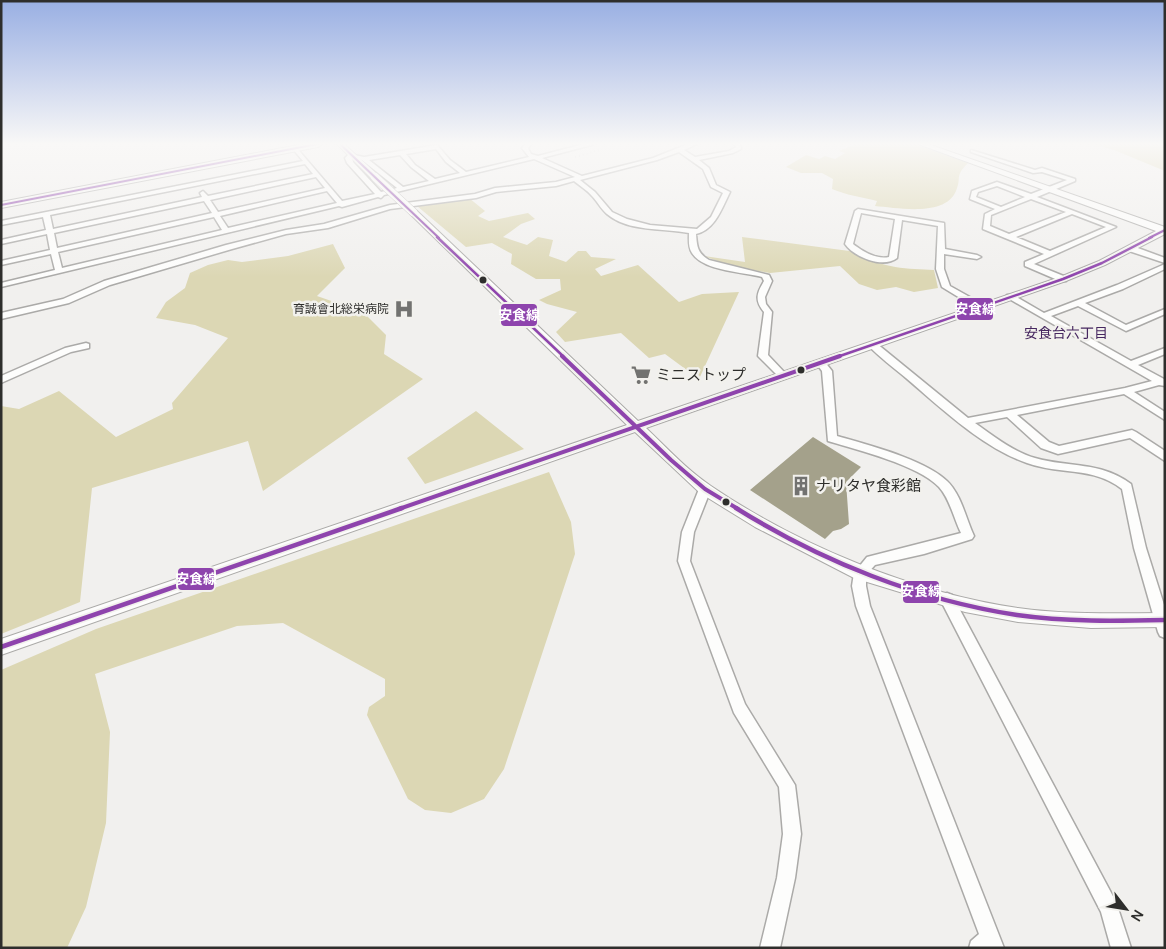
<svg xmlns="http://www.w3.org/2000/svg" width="1166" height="949" viewBox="0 0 1166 949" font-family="Manrope,'Noto Sans JP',sans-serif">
	<rect width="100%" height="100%" fill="#f1f0ee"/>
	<path fill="#dcd7b4" d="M855,144H914L968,163C954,177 962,177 956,191C945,217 898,208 875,206L877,201C861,197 846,195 832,189L833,179L822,173H801L786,167L806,155L819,159L825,156L835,159L845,153L839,151Z
		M1092,144H1165V171L1114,150Z
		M469,198L485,211L478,216L489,221L528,213L535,219L521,224L503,237L527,245L538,237L553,240L549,256L566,262L578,251H586L591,257L616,259L595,269L601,276L638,265L679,302L702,294L739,292L699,379L665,354L649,358L621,333L565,342L556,332L577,312L547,304L539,300L561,290L560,279H536L511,264L512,254L492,243L466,247L417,206Z
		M742,237L857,252C879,268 907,269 934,270L938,288L914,292L896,287L877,290L859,284L840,266L770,273L731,266L704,256L745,262Z
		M333,244L345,268L317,296L363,312L386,335L384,354L423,379L263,491L248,441L92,488L80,602L1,634V406L19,409L59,391L116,437L173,409L172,403L228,338L195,325L156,318L166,302L185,288L190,273L208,265L228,260L242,262L288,256Z
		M476,411L524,449L425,484L407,458Z
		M549,472L571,522L575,554L504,769L484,799L451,813L425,810L408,799L367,715L369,707L385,696V679L283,623L237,626L95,674L110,732L106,823L86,907L67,948H1V670L96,629Z"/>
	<path fill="#a4a18b" d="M813,437L861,467L846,482L849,524L841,529L833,531L825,539L750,490Z"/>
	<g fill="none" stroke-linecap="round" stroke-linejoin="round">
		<defs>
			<path id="minor" d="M525,144H531L528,148L531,154L538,156L584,144H595L542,158L582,176L653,158L688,144H697L684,150L695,157L729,151L736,147L734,144H740L741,149L733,153L699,160L709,168L716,185L730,192C722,208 715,230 696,234C697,246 697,253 709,260L769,275L772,281L765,297L766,304L772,312L768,355L786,374V378H780L758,356L764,312C754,300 757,293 764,281L762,277C743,272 703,271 692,253C688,247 689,240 689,233C663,228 628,232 607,214C601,209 597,201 592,196C587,190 580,186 574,181L556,186L496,192L476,198L390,209L328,228L286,234L232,249L110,285L69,303L1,319V313L63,299L104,281L226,245L286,230L324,224L390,205L475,194L495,188L556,182L575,177L534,159L384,195L381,198L378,197L342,207L339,206L1,287V283L55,270L51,254L1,265V261L50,250L47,234L1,244V240L46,230L43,217L1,225V221L303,161L292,148L295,146L342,201L375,194L347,163L345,158L349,154L364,157L437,145L450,160L466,172L529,157L522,148ZM436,149L446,162L460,173L435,179L415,165L406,154ZM679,152L703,169L711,187L723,193L711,217L697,229L650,225L627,219L612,212L595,192L580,180L657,160ZM400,155L411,167L429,181L403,187L369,160ZM352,157L362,160L397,188L381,192L353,162ZM305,164L313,174L208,196L203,191L200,193L202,197L53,229L50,215ZM316,177L325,188L218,212L210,200ZM327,191L337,203L228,228L220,216ZM204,201L212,213L57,248L54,233ZM214,217L222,230L62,268L58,252Z
				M971,150L1035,170L1042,168L1075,179V181L1037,197L1116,227L1034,264L1066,277V281H1060L1025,266V262L1044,254L983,229L985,214L995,209L970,199L972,191L997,182L1031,194L1067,180L1042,172L1033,173L971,152ZM997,186L1025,197L1001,207L976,197L978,192ZM1031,199L1066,212L1009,234L990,226L991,215ZM1072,214L1106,227L1050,251L1016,237Z
				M858,209L944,223L945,249L977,255L981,257L977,259L944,254V269L950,286L984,305V309H978L942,287L936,269L938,226L902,220L897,258C883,269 854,257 845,244L855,211ZM861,213L895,219L889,257C877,260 862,251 853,244Z
				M1129,247H1135L1165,258V263L1129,251Z
				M1165,264V269L1123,289L1085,303L1126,325L1165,309V314L1126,331L1078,306L1051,316L1131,361L1165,348V354L1138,365L1164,379L1165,386L1159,385L1134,392L1165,412V420L1124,394L1017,415L1049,442L1059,446L1132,430L1136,432L1165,451V461L1130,438L1058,454L1041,448L1007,417L975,423C993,436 1014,452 1035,458C1070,468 1100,461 1131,484L1146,548L1165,608V638L1160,636L1158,632L1134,548L1122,489C1092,466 1060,475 1027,463C983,448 941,408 906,378C893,367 879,357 868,345L873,342L876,343L968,418L1125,388L1152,381L1006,297L1007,295H1013L1044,313L1117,285Z
				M86,343L89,344V348L71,352L1,383V376L65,348Z
				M821,360L824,361L832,371L837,436C868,445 924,459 947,481C961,494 966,519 974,536L972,539L924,554L875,565L866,575V586L870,606L1004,948H969L971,941L979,934L856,606L852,586L854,573L867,557L961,533C954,519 950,499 939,487C918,465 858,450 828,441L822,371L816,363Z
				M705,485L711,489L694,532L690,561L745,704L795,785L801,834L795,878L780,948H760L777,878L783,834L779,787L734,713L678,561L682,532L699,489Z
				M947,593L952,595L1116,902L1131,948H1111L1101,912L940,599L942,595Z"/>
			<path id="tertiary" d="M337,144H344L378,175V179H372Z
				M918,144H928L1165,227V234L1105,265L1066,281L646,428C667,448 687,470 711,486C798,545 913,593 1018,608C1066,615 1116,613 1165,613V627L1091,628L1018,622L965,612L854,578L755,527L700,493L635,432L1,655V639L627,425L410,214V210H416L638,421L1060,277L1099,261L1156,231Z"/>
			<path id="primary" d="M303,144H322L318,147L1,208V202Z"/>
		</defs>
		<use href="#minor" stroke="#abaaa8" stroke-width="3"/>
		<use href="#tertiary" stroke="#abaaa8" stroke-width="2"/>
		<use href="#primary" stroke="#abaaa8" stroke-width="2"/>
		<use href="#minor" fill="#fdfdfc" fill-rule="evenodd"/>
		<use href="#tertiary" fill="#fdfdfc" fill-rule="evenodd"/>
		<use href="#primary" fill="#fdfdfc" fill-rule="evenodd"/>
		<path stroke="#d2d1d1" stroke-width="2" stroke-dasharray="1 3" stroke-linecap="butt" d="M575,157L600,150"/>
		<defs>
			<path id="tertiary-bridge" d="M375,177L413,212"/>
		</defs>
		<use href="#tertiary-bridge" stroke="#abaaa8" stroke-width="9" stroke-linecap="butt"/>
		<use href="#tertiary-bridge" stroke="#fdfdfc" stroke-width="8"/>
		<defs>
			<path id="bus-1-far3" d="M340,144L439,238
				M1,205L317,144
				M1149,238L1165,230"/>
			<path id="bus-1-far2" d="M437,237L564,357
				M837,357L1063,279L1102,263L1152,237"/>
			<path id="bus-1-far1" d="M562,356L671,460L705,489L738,509
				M399,509L840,356"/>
			<path id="bus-1" d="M736,508C821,561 918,600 1017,615C1066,622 1116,621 1165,620
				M1,647L402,508"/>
		</defs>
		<use href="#bus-1-far3" stroke="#f2f1ed" stroke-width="4"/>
		<use href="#bus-1-far2" stroke="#f2f1ed" stroke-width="5"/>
		<use href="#bus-1-far1" stroke="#f2f1ed" stroke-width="8"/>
		<use href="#bus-1" stroke="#f2f1ed" stroke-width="8"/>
		<use href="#bus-1-far3" stroke="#8e44ad" stroke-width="2"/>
		<use href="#bus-1-far2" stroke="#8e44ad" stroke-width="2.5"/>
		<use href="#bus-1-far1" stroke="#8e44ad" stroke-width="4"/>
		<use href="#bus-1" stroke="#8e44ad" stroke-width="4.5"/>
	</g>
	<linearGradient id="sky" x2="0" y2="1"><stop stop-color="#99afe3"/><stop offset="0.52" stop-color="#f9f8f7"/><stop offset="1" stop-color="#f9f8f7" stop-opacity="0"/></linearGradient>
	<rect width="1166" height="277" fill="url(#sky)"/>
	<defs>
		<symbol id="hospital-bare" viewBox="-9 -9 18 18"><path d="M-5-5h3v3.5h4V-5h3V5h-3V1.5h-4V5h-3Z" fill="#727270" stroke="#f2f1ed" stroke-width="2.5" paint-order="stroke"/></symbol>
		<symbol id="supermarket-bare" viewBox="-9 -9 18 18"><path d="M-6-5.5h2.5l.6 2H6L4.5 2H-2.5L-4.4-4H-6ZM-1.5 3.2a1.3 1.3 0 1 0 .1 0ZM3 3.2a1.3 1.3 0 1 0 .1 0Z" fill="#727270" stroke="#f2f1ed" stroke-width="2.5" paint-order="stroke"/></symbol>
		<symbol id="building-bare" viewBox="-9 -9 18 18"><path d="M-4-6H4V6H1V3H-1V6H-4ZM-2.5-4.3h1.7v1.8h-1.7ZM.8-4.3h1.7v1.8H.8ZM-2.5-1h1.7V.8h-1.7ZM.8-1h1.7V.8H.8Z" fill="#727270" stroke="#f2f1ed" stroke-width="2.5" paint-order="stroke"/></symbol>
	</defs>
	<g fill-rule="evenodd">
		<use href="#hospital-bare" x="390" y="295" width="28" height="28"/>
		<use href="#supermarket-bare" x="627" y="361" width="28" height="28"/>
		<use href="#building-bare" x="787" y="472" width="28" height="28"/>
	</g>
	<g fill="#2e2e2c" stroke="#f2f1ed" stroke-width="2">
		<circle cx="483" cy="280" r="4.5"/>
		<circle cx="801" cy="370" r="4.5"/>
		<circle cx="726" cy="502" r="4.5"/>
	</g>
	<g text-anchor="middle" stroke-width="5" stroke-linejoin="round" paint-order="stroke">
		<g font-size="12" fill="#2e2e2c" stroke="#f2f1ed" text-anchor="end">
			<text x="389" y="313">育誠會北総栄病院</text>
		</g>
		<g font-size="14" fill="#462760" stroke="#f2f1ed">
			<text x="1066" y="338">安食台六丁目</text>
		</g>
		<g font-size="15" fill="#2e2e2c" stroke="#f2f1ed" text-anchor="start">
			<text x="656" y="380">ミニストップ</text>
			<text x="816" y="491">ナリタヤ食彩館</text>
		</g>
	</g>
	<g stroke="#f2f1ed" stroke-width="2">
		<rect x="956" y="297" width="38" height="24" rx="5" fill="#8e44ad"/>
		<rect x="500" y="303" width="38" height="24" rx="5" fill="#8e44ad"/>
		<rect x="177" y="567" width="38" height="24" rx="5" fill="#8e44ad"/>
		<rect x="902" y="580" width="38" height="24" rx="5" fill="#8e44ad"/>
	</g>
	<g font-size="14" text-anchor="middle" font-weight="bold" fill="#fff">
		<text x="975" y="314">安食線</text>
		<text x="519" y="320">安食線</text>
		<text x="196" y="584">安食線</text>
		<text x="921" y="596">安食線</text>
	</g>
	<rect width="1166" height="949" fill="none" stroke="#2e2e2c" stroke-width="5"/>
	<g transform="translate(1126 909) rotate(121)" stroke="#f2f1ed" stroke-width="4" paint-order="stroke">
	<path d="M0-4L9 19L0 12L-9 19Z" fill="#2e2e2c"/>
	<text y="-8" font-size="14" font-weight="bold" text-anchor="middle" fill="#2e2e2c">N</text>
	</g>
</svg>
